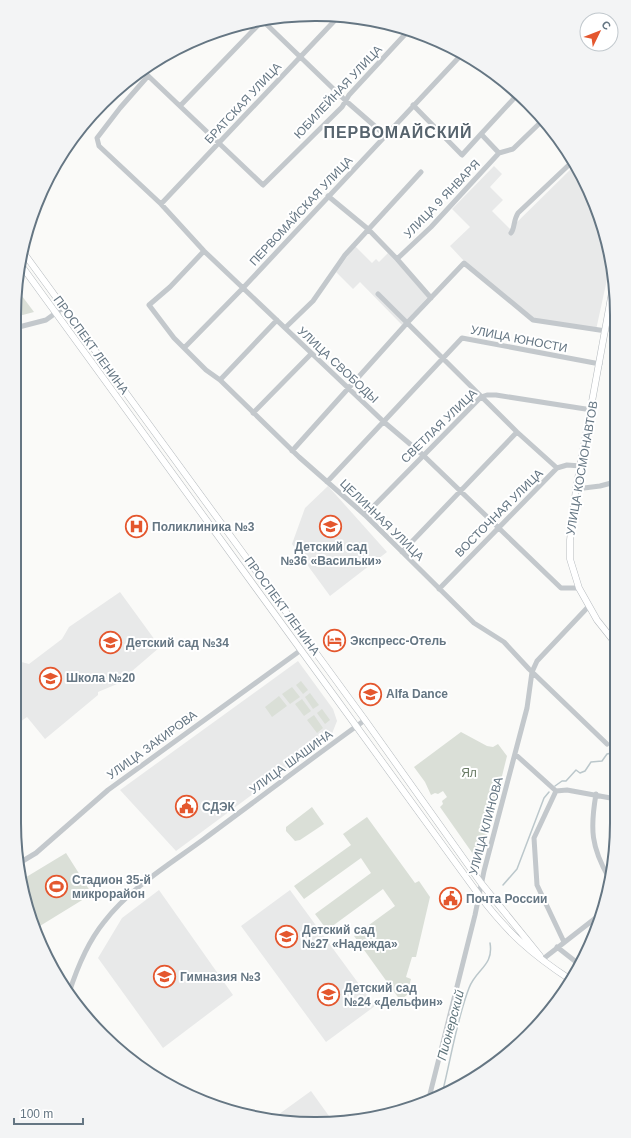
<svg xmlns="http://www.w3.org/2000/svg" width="631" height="1138" viewBox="0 0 631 1138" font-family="Arial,sans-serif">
	<rect width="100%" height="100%" fill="#fafaf8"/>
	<path fill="#e8e9e9" d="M575,165L601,218L606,242L603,247L608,250L611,261L596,330L533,319L464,261L450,246L470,227L452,209L494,166L502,174L490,187L503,200L492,211L510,229Z
		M355,246L372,263L376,259L379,262L388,253L428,297L402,325L360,282L353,289L336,272Z
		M328,486L387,552L330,596L292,544L305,508Z
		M120,592L160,647L117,684L98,692V695L45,739L27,717L14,726V660L29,664L62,639L69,627Z
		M298,661L333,709L337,721L331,736L176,851L120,790Z
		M159,890L233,995L163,1048L98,958L122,918Z
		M290,890L375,1006L326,1042L241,926Z
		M311,1091L334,1123L275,1117Z"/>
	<path fill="#dadfd7" d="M16,288L34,312L15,317Z
		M301,681L308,690L303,694L296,685Z
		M292,687L300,697L290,704L282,694Z
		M310,693L319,705L313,709L305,697Z
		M279,696L287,706L272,717L265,707Z
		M302,699L311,711L304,716L295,704Z
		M322,709L330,720L325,724L317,713Z
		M189,712L195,719L180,729L176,722Z
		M314,715L323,728L317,733L307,720Z
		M461,732L487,746L493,747L498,744L507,756L480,864L440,807L443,804L442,801L447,797L443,791L438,794L435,793L431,795L425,782L414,767Z
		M312,807L324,824L300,840L295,841L286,831V827Z
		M367,817L415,883L419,881L430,897L416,957H412L406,977L411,979L407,995L400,1000L354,936L395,906L383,889L327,930L315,914L371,873L361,858L304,899L294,886L351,845L343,834Z
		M66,853L92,894L35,929L30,919L23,879Z"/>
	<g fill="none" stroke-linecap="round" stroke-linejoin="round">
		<path stroke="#bbc7cb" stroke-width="1.5" d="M555,786L562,781H566L576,770L580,773L585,771L591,762L602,761L607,754L616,752
			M503,885L517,869L544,798L549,792
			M442,1094C451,1059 456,1022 469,988C476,969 494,966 490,943"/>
		<defs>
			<path id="major" d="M23,252L365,720L481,883L540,956
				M21,265L479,895C508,933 531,954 571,980
				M614,281L576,489L570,540V559L579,588L597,620L616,644"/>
		</defs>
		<use href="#major" stroke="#b5babe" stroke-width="7"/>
		<path stroke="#c3c8cc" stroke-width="5" d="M262,20L346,101L385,135
			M142,70L263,185L342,107L349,95L410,29
			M148,76L120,108L97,138L99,146L161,204L204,251L243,288L384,422L423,455L561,588H579
			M180,106L263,20
			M481,134L518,94
			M499,153L513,149L543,120
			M328,196L368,229L397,259L431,298
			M161,204L339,16
			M511,233C515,228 513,221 518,213L573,161
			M204,251L170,287L149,305L174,338L206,370L220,380L299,457L365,515L474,623L504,642L529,669L607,744
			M397,259L431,227L499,153L481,134L462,155L413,105
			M378,294L517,432L557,468
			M15,328L46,320L64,307
			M285,328L313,301L345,255L421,172
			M185,347L243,288L463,53
			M220,380L277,320
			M253,413L311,354
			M292,451L407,323L464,263L533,320L606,331
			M327,482L462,338L600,364
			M576,489L600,486L615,482
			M365,515L481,397L487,395H496L592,410
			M402,552L517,432
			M439,589L557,468L567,465L581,466
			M515,754L556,791L567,790L616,799
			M556,791L534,838L537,885L564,942
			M596,794C590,829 591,847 609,878
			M21,862L36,853L108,790L301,650
			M557,947L580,965
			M543,959L602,913
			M69,993C77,968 87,943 104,922C130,888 170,864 204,839C258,799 311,759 365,720
			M428,1102L475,915L484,871L527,708L532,672L537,661L588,607"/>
		<use href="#major" stroke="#fff" stroke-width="6"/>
	</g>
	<defs>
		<symbol id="school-ring" viewBox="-11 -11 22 22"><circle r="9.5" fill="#fff" stroke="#e4572e" stroke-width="1.5"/><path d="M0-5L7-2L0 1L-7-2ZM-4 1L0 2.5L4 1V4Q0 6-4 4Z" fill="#e4572e"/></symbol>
		<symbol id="hospital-ring" viewBox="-11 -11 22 22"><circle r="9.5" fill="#fff" stroke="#e4572e" stroke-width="1.5"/><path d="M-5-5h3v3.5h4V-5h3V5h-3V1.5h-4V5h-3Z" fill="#e4572e"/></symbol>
		<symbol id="hotel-ring" viewBox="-11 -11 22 22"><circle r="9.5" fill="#fff" stroke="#e4572e" stroke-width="1.5"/><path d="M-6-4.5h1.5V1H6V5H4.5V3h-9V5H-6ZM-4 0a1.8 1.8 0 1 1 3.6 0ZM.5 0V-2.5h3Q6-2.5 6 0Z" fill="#e4572e"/></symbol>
		<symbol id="civic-ring" viewBox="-11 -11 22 22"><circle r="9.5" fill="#fff" stroke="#e4572e" stroke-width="1.5"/><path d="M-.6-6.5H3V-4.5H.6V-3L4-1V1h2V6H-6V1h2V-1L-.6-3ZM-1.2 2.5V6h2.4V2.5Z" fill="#e4572e"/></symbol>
		<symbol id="stadium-ring" viewBox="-11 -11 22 22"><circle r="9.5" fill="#fff" stroke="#e4572e" stroke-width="1.5"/><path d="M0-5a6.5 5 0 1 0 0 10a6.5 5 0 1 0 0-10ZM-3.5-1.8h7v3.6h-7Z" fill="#e4572e"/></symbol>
	</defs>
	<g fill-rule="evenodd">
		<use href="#school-ring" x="318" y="514" width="25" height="25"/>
		<use href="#hospital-ring" x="124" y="514" width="25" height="25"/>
		<use href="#hotel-ring" x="322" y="628" width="25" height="25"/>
		<use href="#school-ring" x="98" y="630" width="25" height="25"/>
		<use href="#school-ring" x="38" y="666" width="25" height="25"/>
		<use href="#school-ring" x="358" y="682" width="25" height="25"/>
		<use href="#civic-ring" x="174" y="794" width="25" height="25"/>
		<use href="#stadium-ring" x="44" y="874" width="25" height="25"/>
		<use href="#civic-ring" x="438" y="886" width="25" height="25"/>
		<use href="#school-ring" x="274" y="924" width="25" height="25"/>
		<use href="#school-ring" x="152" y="964" width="25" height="25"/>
		<use href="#school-ring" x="316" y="982" width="25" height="25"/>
	</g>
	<g text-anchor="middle" stroke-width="4" stroke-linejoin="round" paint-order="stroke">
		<g font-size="12" fill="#657683" stroke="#fff">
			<text transform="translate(338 92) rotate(-47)" y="4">ЮБИЛЕЙНАЯ УЛИЦА</text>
			<text transform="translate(243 103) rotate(-47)" y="4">БРАТСКАЯ УЛИЦА</text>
			<text transform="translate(442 199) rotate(-46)" y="4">УЛИЦА 9 ЯНВАРЯ</text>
			<text transform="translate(301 211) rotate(-47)" y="4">ПЕРВОМАЙСКАЯ УЛИЦА</text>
			<text transform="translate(519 339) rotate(11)" y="4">УЛИЦА ЮНОСТИ</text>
			<text transform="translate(91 345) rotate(54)" y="4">ПРОСПЕКТ ЛЕНИНА</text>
			<text transform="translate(338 365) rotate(43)" y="4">УЛИЦА СВОБОДЫ</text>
			<text transform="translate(439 426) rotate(-44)" y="4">СВЕТЛАЯ УЛИЦА</text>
			<text transform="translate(582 468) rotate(-80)" y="4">УЛИЦА КОСМОНАВТОВ</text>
			<text transform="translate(499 513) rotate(-45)" y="4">ВОСТОЧНАЯ УЛИЦА</text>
			<text transform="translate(382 520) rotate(44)" y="4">ЦЕЛИННАЯ УЛИЦА</text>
			<text transform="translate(282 606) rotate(54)" y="4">ПРОСПЕКТ ЛЕНИНА</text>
			<text transform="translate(152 745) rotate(-36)" y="4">УЛИЦА ЗАКИРОВА</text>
			<text transform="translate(291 762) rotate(-36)" y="4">УЛИЦА ШАШИНА</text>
			<text transform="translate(486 826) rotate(-75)" y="4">УЛИЦА КЛИНОВА</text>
		</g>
		<g font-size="12" font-weight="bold" fill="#657683" stroke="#fff" text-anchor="start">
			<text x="152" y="531">Поликлиника №3</text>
			<text x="331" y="551" text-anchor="middle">Детский сад<tspan x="331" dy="14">№36 «Васильки»</tspan></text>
			<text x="350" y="645">Экспресс-Отель</text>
			<text x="126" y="647">Детский сад №34</text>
			<text x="66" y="682">Школа №20</text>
			<text x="386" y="698">Alfa Dance</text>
			<text x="202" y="811">СДЭК</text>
			<text x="72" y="884">Стадион 35-й<tspan x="72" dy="14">микрорайон</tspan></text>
			<text x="466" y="903">Почта России</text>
			<text x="302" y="934">Детский сад<tspan x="302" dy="14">№27 «Надежда»</tspan></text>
			<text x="180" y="981">Гимназия №3</text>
			<text x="344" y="992">Детский сад<tspan x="344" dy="14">№24 «Дельфин»</tspan></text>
		</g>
		<g font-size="12" fill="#687a64" stroke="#fff">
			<text x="469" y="777">Ял</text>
		</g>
		<g font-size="13" font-style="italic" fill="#60757c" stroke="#fff">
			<text transform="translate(450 1025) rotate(-75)" y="5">Пионерский</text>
		</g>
		<g font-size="16" font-weight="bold" letter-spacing="1" fill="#57646e" stroke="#fff">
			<text x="398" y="138">ПЕРВОМАЙСКИЙ</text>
		</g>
	</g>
	<path d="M0 0H631V1138H0ZM315 21H316A294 294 0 0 1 610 315V823A294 294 0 0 1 316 1117H315A294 294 0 0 1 21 823V315A294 294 0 0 1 315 21Z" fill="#f3f4f5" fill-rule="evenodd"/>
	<path fill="none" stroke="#657683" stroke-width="2" d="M315 21H316A294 294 0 0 1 610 315V823A294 294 0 0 1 316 1117H315A294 294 0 0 1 21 823V315A294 294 0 0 1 315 21Z"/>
	<g transform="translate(599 32) rotate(47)"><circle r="19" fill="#ffffff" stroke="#c1c8cd"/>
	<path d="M0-3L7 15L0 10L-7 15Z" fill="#e4572e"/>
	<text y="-6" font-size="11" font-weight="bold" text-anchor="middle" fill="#657683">С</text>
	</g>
	<path d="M14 1118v6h69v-6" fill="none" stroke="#657683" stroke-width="2"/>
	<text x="20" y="1118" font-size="12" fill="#657683" stroke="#ffffff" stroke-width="3" paint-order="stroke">100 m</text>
</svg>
